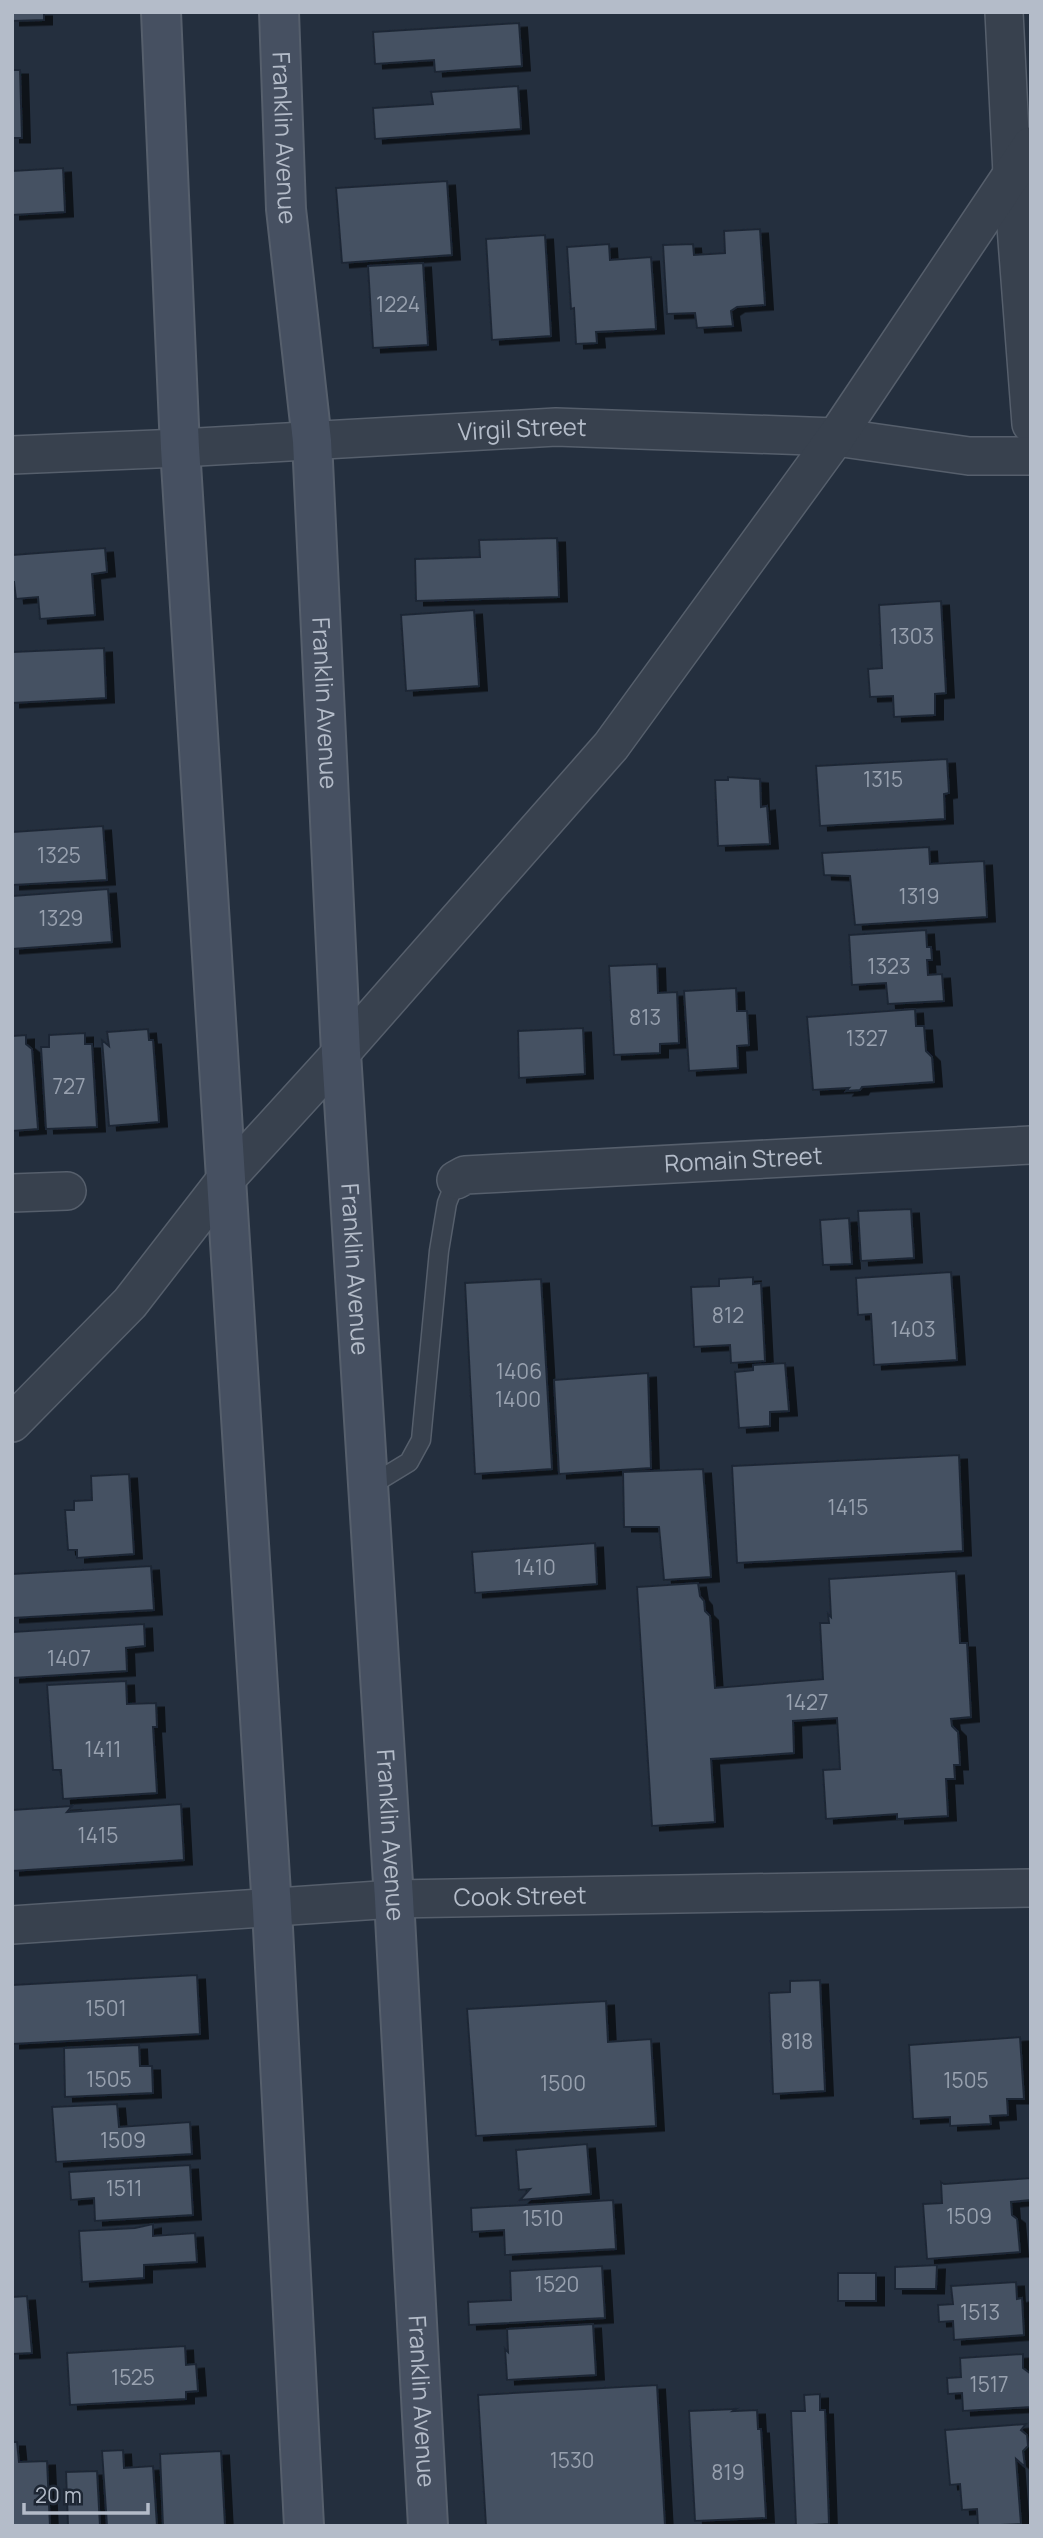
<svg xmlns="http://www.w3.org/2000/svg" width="1043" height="2538" viewBox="0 0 1043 2538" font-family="Manrope,sans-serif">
	<defs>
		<filter id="shadow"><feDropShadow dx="8" dy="4.5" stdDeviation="0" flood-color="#0009"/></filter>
	</defs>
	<rect width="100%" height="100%" fill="#242f3e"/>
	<path fill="#455162" stroke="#1f2835" stroke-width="2" filter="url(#shadow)" d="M12,12H44V20L12,21Z
		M519,23L522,66L435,72L434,60L375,64L373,32Z
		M12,70H20L22,138H12Z
		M518,86L521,129L375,139L373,108L433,104L431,92Z
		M63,168L65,212L12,215V171Z
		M447,181L452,255L342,263L336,188Z
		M760,229L765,305L737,307L731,311L733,326L697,328L695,313L667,314L663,245L693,244L694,255L725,253L724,231Z
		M545,235L551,336L492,340L486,239Z
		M609,244L610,260L651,257L656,329L596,332L597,343L576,344L574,308L571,309L567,247Z
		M423,263L428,345L373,348L368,266Z
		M557,538L559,597L416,601L415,559L480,557L479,540Z
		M105,548L107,572L92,574L95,615L40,619L38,597L16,599L14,582H12V555Z
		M941,601L946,693L935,694V715L894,717L893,696L870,697L868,669L882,668L879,605Z
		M474,610L479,686L406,691L401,615Z
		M104,648L106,698L12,703V652Z
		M947,759L949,793L944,794L945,819L820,826L816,766Z
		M728,777L760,779L761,807L767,806L770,844L718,846L715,780H728Z
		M103,826L107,880L12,885V832Z
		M929,847L930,864L984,861L987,917L855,925L850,876L824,875L822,853Z
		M108,889L112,942L12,949V896Z
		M926,930L927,947H931L932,960H927L928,975L942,974L944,1001L888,1004L886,983L852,985L849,935Z
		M657,964L658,993L677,992L679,1043L660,1044V1053L614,1055L609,966Z
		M736,988L737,1011H747L749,1045L737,1046L738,1068L689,1071L684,991Z
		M915,1009L916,1026H924L926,1051L932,1057L934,1082L862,1087L860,1090L846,1091L849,1088L813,1090L807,1017Z
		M583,1028L585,1074L519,1078L518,1031Z
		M148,1029L149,1040H153L159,1122L109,1126L102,1040L109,1046L107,1032Z
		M85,1033V1044H92L97,1127L46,1129L41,1047H49V1035Z
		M26,1035V1044L32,1049L38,1129L12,1131V1036Z
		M911,1209L914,1258L861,1261L858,1211Z
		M849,1218L852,1264L823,1265L820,1220Z
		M951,1272L957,1360L874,1365L871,1314L858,1315L856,1278Z
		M753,1277V1284L761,1283L765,1361L731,1363L730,1345L694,1347L691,1287L719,1286V1279Z
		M541,1279L552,1469L475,1474L465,1283Z
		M785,1363L789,1411L770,1412V1426L739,1428L735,1372L753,1370V1365Z
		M648,1373L651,1468L559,1474L554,1380Z
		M959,1455L963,1551L737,1563L732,1466Z
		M703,1469L711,1577L664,1580L659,1527H624L623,1472Z
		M129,1474L134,1554L77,1558V1550H68L65,1510H74V1501L92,1500L91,1476Z
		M595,1543L597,1584L475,1593L472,1552Z
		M151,1566L154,1610L12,1618V1574Z
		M956,1571L960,1643H967L971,1717L951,1719L952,1726L958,1732L960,1765H954L955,1779H946L948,1816L897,1819V1814L826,1819L823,1770L840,1769L837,1718L793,1721L794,1753L711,1759L715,1822L652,1826L637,1587L698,1583L700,1596L704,1601L705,1611L710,1616L715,1688L823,1679L820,1623H829L828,1614L831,1617L829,1579Z
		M144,1624L145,1646L126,1648L127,1671L12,1678V1632Z
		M126,1681L127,1704L156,1703L157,1727H153L157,1793L63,1799L61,1770H53L47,1685Z
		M181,1804L184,1860L12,1871V1810L72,1806L67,1812Z
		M197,1975L200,2034L12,2044V1985Z
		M820,1980L825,2091L773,2094L769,1993L790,1992V1981Z
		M606,2001L608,2042L651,2039L656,2126L476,2136L467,2009Z
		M1020,2037L1024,2099H1007L1008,2115L990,2116L991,2124L950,2126V2117L913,2119L909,2045Z
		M139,2045L140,2066H152L153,2093L65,2097L64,2048Z
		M117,2104L119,2127L190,2122L192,2154L56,2162L52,2107Z
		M587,2144L591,2194L520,2200L530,2189L519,2190L516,2150Z
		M190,2165L193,2215L95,2221L94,2198L71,2200L69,2172Z
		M1031,2178V2200L1011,2202L1012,2215L1017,2219L1020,2252L927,2259L923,2204L942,2203L941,2182L944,2184Z
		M613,2200L616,2249L505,2255L504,2230L472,2232L471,2208Z
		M153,2224V2236L195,2233L197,2262L144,2265V2278L82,2282L79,2231L135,2228Z
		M937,2265L936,2289H895V2267Z
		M602,2266L605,2318L469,2325L468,2302L511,2300L510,2271Z
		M838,2273H876V2301H838Z
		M1016,2282L1017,2299L1022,2298L1024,2335L954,2340L953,2321L939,2322L938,2305L953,2304L951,2286Z
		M27,2296L32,2353L12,2354V2297Z
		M593,2324L596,2375L507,2380L505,2349L508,2352L507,2329Z
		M185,2346L186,2365L196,2364L198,2391L186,2392V2399L70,2405L67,2353Z
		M1023,2354V2368L1031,2374V2407L963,2411L962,2393L948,2394L947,2378L961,2377L960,2358Z
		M657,2385L665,2526H486L478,2395Z
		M820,2394V2410H825L829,2524L796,2526L791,2411H805L804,2395Z
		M736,2409L733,2411L757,2410L758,2429H761L766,2518L695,2521L689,2411Z
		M1026,2424L1021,2430L1027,2435L1028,2446L1023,2451L1025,2467L1016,2459L1021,2524L978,2526L977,2509L962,2510L960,2484L950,2485L945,2430Z
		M12,2442H17L19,2462L47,2461L50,2526H12Z
		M123,2450L124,2468L153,2466L157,2526H107L102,2451Z
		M221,2451L225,2526H163L160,2454Z
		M97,2471L100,2526H68L66,2472Z"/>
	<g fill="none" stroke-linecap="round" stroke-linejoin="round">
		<defs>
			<path id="service" d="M368,1487L409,1462L421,1440L439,1251L447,1203L456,1180"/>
			<g id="minor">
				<path d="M1004,12L1012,174L1031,424"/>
				<path id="s1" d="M12,455L180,448L556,427L836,437L969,456H1031"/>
				<path id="s2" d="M456,1180L465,1175L1031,1145"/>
				<path d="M12,1193L67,1191"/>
				<path d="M12,1423L130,1303L226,1179L341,1053L611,746L836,437L1031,146"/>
				<path id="s3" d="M12,1925L394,1899L1031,1888"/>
			</g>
			<g id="secondary">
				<path d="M161,12L180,448L272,1909L304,2526"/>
				<path id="s4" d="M279,12L286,209L312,441L341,1053L394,1899L428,2526"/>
			</g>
		</defs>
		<use href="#service" stroke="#565f6c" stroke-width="21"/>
		<use href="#minor" stroke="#565f6c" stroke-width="40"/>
		<use href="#secondary" stroke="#565f6c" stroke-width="42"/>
		<use href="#service" stroke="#38414e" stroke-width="18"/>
		<use href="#minor" stroke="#38414e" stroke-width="37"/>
		<use href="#secondary" stroke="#465061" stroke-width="38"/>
	</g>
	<g text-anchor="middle" stroke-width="7" stroke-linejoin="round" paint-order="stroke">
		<g font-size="21" fill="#98a1af">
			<text x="398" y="312">1224</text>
			<text x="912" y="644">1303</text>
			<text x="883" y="787">1315</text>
			<text x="59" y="863">1325</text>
			<text x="919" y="904">1319</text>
			<text x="61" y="926">1329</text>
			<text x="889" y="974">1323</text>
			<text x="645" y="1025">813</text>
			<text x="867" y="1046">1327</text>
			<text x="69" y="1094">727</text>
			<text x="728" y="1323">812</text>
			<text x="913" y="1337">1403</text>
			<text x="519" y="1379">1406</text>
			<text x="518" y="1407">1400</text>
			<text x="848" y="1515">1415</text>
			<text x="535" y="1575">1410</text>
			<text x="69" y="1666">1407</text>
			<text x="807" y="1710">1427</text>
			<text x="103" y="1757">1411</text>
			<text x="98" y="1843">1415</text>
			<text x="106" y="2016">1501</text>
			<text x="797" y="2049">818</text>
			<text x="109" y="2087">1505</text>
			<text x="966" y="2088">1505</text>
			<text x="563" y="2091">1500</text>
			<text x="123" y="2148">1509</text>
			<text x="124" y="2196">1511</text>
			<text x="969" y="2224">1509</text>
			<text x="543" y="2226">1510</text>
			<text x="557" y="2292">1520</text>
			<text x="980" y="2320">1513</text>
			<text x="133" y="2385">1525</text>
			<text x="989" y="2392">1517</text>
			<text x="572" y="2468">1530</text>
			<text x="728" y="2480">819</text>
		</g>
		<g font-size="24" fill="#b4bcc9" stroke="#1d2633">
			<text dy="8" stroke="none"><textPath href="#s4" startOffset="126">Franklin Avenue</textPath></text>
			<text dy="8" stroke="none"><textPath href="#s1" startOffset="511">Virgil Street</textPath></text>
			<text dy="8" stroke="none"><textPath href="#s4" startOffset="693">Franklin Avenue</textPath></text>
			<text dy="8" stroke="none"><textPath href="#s2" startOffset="289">Romain Street</textPath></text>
			<text dy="8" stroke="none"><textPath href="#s4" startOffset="1260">Franklin Avenue</textPath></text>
			<text dy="8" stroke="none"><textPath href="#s4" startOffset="1827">Franklin Avenue</textPath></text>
			<text dy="8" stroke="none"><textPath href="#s3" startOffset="509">Cook Street</textPath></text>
			<text dy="8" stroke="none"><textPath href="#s4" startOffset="2394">Franklin Avenue</textPath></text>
		</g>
	</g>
	<rect width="1043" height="2538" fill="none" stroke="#b4bcc9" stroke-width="28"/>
	<path d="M24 2503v10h124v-10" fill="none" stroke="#b4bcc9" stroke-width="3.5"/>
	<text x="35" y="2503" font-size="21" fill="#b4bcc9" stroke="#1d2633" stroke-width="5" paint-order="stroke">20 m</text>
</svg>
